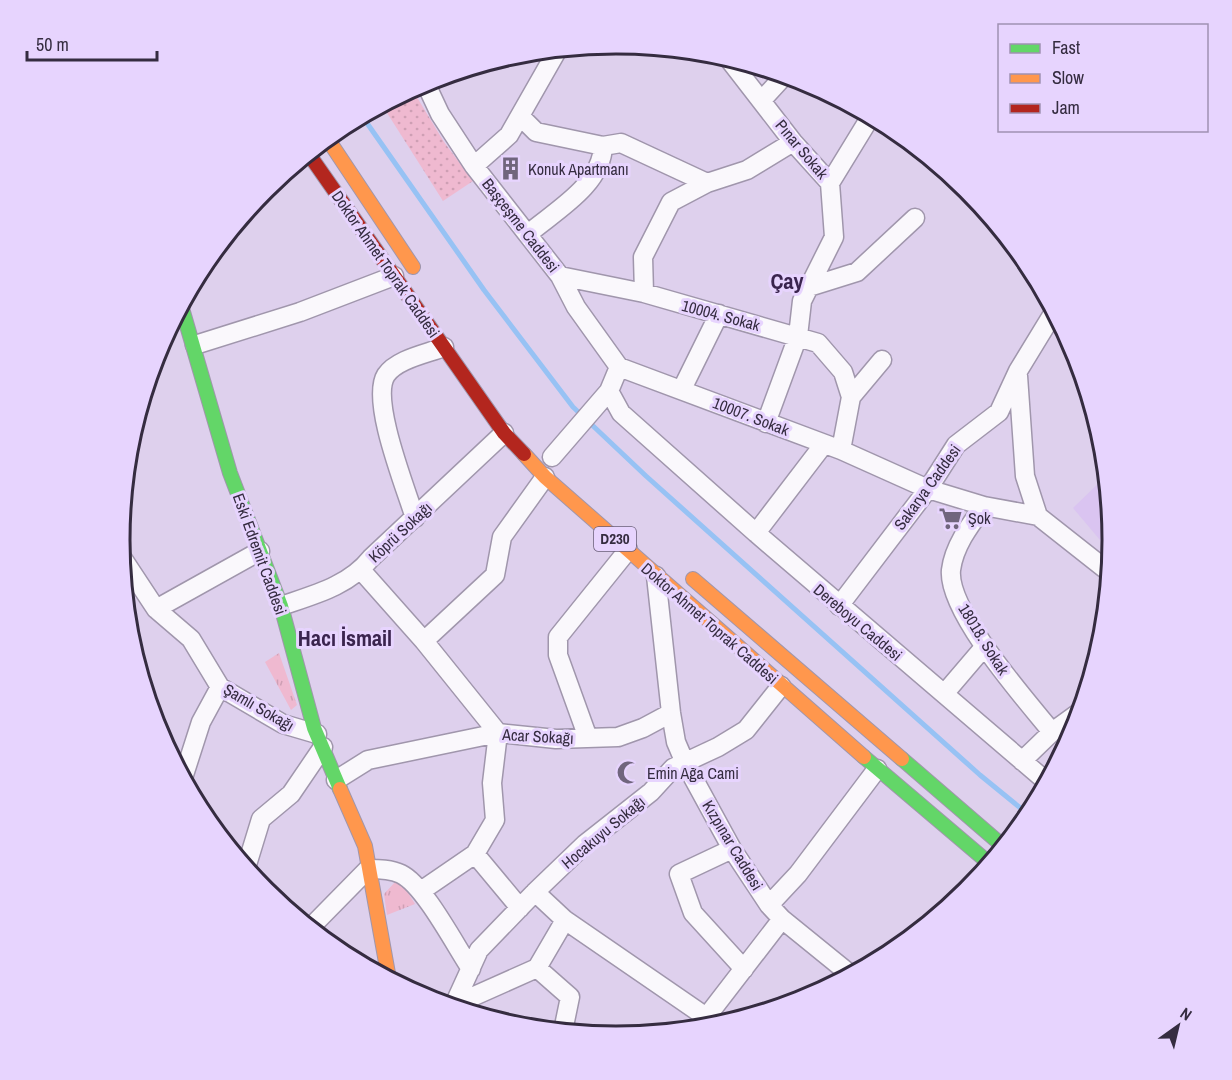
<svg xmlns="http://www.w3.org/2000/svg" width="1232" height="1080" viewBox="0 0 1232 1080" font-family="'Archivo Narrow',sans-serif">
	<defs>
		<pattern id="grass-tufts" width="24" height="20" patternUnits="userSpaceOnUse" patternTransform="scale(1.5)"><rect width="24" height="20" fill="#efb9d0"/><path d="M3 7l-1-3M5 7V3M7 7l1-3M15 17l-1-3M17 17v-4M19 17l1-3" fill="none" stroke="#ce9fb4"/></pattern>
		<pattern id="park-dots" width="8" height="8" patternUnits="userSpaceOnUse" patternTransform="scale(1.5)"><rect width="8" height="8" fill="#efb9d0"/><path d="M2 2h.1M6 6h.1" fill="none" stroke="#ce9fb4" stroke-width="1.8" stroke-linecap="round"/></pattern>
	</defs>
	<rect width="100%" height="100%" fill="#ded0ed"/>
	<path fill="#dac4f1" d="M1106,476L1112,540L1111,553L1073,508Z"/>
	<path fill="url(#grass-tufts)" d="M279,653L297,705L291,710L265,662Z
		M396,881L402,883L415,904L387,915L384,894Z"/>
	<path fill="url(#park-dots)" d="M412,89L444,142L473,181L443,201L382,105Z"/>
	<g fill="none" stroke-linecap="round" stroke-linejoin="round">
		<path stroke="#97c2f4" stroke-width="5" d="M362,116L484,290L573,407L646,476L980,775L1029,815"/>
		<defs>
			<path id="street" d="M728,58L793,142L830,183L834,237L802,301L798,336L766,423
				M425,82L440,114L474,166L560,276L576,307L619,367
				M762,100L785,75
				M520,116L536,132L603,146
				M474,166L509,135L558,49
				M830,183L871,116
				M528,234C555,211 602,185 603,146L621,143L707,183
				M560,276L644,293L818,343L843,372L851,397
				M809,287L857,272L915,218
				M644,293L643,257L671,202L707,183L747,170L793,142
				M195,345L300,312L394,276
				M1018,376L1025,476L1038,516L1109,572
				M682,389L719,314
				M609,391L621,413L756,533
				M824,444L756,533L1047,782
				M841,450L851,397L882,360
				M552,457L609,391L619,367L841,450L928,489L984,506L1038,516
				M984,506C970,525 954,546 951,570C947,611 1026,700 1052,732
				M415,518C406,489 370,400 386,375C397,359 426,354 444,347
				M121,556L156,609L191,639L220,687L283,724L317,734
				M361,570L424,641L498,733L492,783L495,820L475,854
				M656,576L671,713L676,742L685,763L732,849L769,905L782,919L851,975
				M281,606C313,595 349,586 371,558L504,433
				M839,606L928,489L956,445L999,412L1018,371L1054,312
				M156,609L260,551
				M424,641L495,575L502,537L545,477
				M944,694L985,646
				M588,738L558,655V637L628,550
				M1022,761L1052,732L1081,711
				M183,778L201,722L220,687
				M336,780L368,760L498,733L556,739L618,737L643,728L671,713
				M732,849L679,874L693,913L744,969
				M246,868L261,819L291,794L323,747
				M421,891L475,854L520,908
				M535,892L565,920L706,1017
				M769,905L798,874L877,769
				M310,928L368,869C379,869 391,869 401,874C424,885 455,945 471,969
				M454,1005L537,968
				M453,1007L479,950L535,892L585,844L651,792L673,768L718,747L746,730L781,686
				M698,1028L782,919
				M563,1031L570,997L537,968L565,920"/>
			<path id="fast" d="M181,305L230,473L281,606L314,728L340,789
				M864,757L990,864
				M902,759L1004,847"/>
			<path id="slow" d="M327,138L413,267
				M524,454L545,477L864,757
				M693,579L902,759
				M340,789L365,846L389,979"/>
			<path id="jam" d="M308,153L504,433L524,454"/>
		</defs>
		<use href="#street" stroke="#a096ac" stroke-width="21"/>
		<use href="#fast" stroke="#a096ac" stroke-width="16"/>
		<use href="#slow" stroke="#a096ac" stroke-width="16"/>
		<use href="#jam" stroke="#a096ac" stroke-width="16"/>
		<use href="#street" stroke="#faf8fc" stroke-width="18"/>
		<use href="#fast" stroke="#63d668" stroke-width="14"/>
		<use href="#slow" stroke="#ff974d" stroke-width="14"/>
		<use href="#jam" stroke="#b3261e" stroke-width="14"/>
	</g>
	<defs>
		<symbol id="building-bare" viewBox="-9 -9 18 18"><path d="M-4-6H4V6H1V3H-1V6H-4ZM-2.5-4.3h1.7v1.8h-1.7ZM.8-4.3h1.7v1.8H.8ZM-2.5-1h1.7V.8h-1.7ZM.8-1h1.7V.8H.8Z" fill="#70657d" stroke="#e7d4fe" stroke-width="2.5" paint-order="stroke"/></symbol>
		<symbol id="supermarket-bare" viewBox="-9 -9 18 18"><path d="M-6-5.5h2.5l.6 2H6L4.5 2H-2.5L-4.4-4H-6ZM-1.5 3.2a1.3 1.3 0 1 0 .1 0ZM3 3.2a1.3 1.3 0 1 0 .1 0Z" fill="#70657d" stroke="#e7d4fe" stroke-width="2.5" paint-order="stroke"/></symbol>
		<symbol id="mosque-bare" viewBox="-9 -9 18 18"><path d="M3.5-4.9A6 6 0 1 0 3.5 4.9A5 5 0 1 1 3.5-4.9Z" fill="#70657d" stroke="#e7d4fe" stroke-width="2.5" paint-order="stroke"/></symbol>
	</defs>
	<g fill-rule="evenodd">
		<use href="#building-bare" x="494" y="152" width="33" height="33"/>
		<use href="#supermarket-bare" x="934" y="502" width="33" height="33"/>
		<use href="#mosque-bare" x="612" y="756" width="33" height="33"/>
	</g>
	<g text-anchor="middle" stroke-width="6" stroke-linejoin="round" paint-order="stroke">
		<rect fill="#e7d4fe" stroke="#6a5e79" stroke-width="1.5" x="594" y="527" width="42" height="24" rx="4.5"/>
		<g font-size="15" font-weight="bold" fill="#352c40">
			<text x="615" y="544">D230</text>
		</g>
		<g font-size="16" fill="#352c40" stroke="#e7d4fe">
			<text transform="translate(802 149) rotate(50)" y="6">Pınar Sokak</text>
			<text transform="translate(521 225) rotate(52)" y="6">Başçeşme Caddesi</text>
			<text transform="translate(386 264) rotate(55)" y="6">Doktor Ahmet Toprak Caddesi</text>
			<text transform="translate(721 315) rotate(15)" y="6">10004. Sokak</text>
			<text transform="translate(751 416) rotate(21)" y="6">10007. Sokak</text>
			<text transform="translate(927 487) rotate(-54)" y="6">Sakarya Caddesi</text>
			<text transform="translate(400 532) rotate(-43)" y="6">Köprü Sokağı</text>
			<text transform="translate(260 554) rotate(70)" y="6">Eski Edremit Caddesi</text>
			<text transform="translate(858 622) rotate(40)" y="6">Dereboyu Caddesi</text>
			<text transform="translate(710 623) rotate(41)" y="6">Doktor Ahmet Toprak Caddesi</text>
			<text transform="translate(984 639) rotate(58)" y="6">18018. Sokak</text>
			<text transform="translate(259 707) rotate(30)" y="6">Şamlı Sokağı</text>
			<text transform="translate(538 736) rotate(3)" y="6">Acar Sokağı</text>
			<text transform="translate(603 832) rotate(-40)" y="6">Hocakuyu Sokağı</text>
			<text transform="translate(733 845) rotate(59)" y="6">Kızpınar Caddesi</text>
		</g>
		<g font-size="16" fill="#352c40" stroke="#e7d4fe" text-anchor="start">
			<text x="528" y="175">Konuk Apartmanı</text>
			<text x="968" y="524">Şok</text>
			<text x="647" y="779">Emin Ağa Cami</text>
		</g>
		<g font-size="22" font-weight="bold" fill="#3a244e" stroke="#e7d4fe">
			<text x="787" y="289">Çay</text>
			<text x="345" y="646">Hacı İsmail</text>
		</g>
	</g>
	<path d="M0 0H1232V1080H0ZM130 540a486 486 0 1 1 972 0a486 486 0 1 1-972 0Z" fill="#e7d4fe" fill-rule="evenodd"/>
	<path fill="none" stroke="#352c40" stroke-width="3" d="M130 540a486 486 0 1 1 972 0a486 486 0 1 1-972 0Z"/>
	<rect x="998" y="24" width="210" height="108" fill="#e7d4fe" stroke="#a091b2" stroke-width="1.5"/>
	<rect x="1010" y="44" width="30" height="9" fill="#63d668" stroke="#a091b2" stroke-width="1.5"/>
	<text x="1052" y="54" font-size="18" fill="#352c40">Fast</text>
	<rect x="1010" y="74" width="30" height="9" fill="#ff974d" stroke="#a091b2" stroke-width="1.5"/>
	<text x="1052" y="84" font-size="18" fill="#352c40">Slow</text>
	<rect x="1010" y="104" width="30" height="9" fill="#b3261e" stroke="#a091b2" stroke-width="1.5"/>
	<text x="1052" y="114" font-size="18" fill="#352c40">Jam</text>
	<g transform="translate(1178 1026) rotate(34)" stroke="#e7d4fe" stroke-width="4.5" paint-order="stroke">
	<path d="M0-4.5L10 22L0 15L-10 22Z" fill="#352c40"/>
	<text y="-9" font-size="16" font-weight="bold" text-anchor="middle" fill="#352c40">N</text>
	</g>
	<path d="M27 51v9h130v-9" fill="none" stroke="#352c40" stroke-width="3"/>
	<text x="36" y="51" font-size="18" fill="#352c40" stroke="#e7d4fe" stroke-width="4.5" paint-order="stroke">50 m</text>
</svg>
